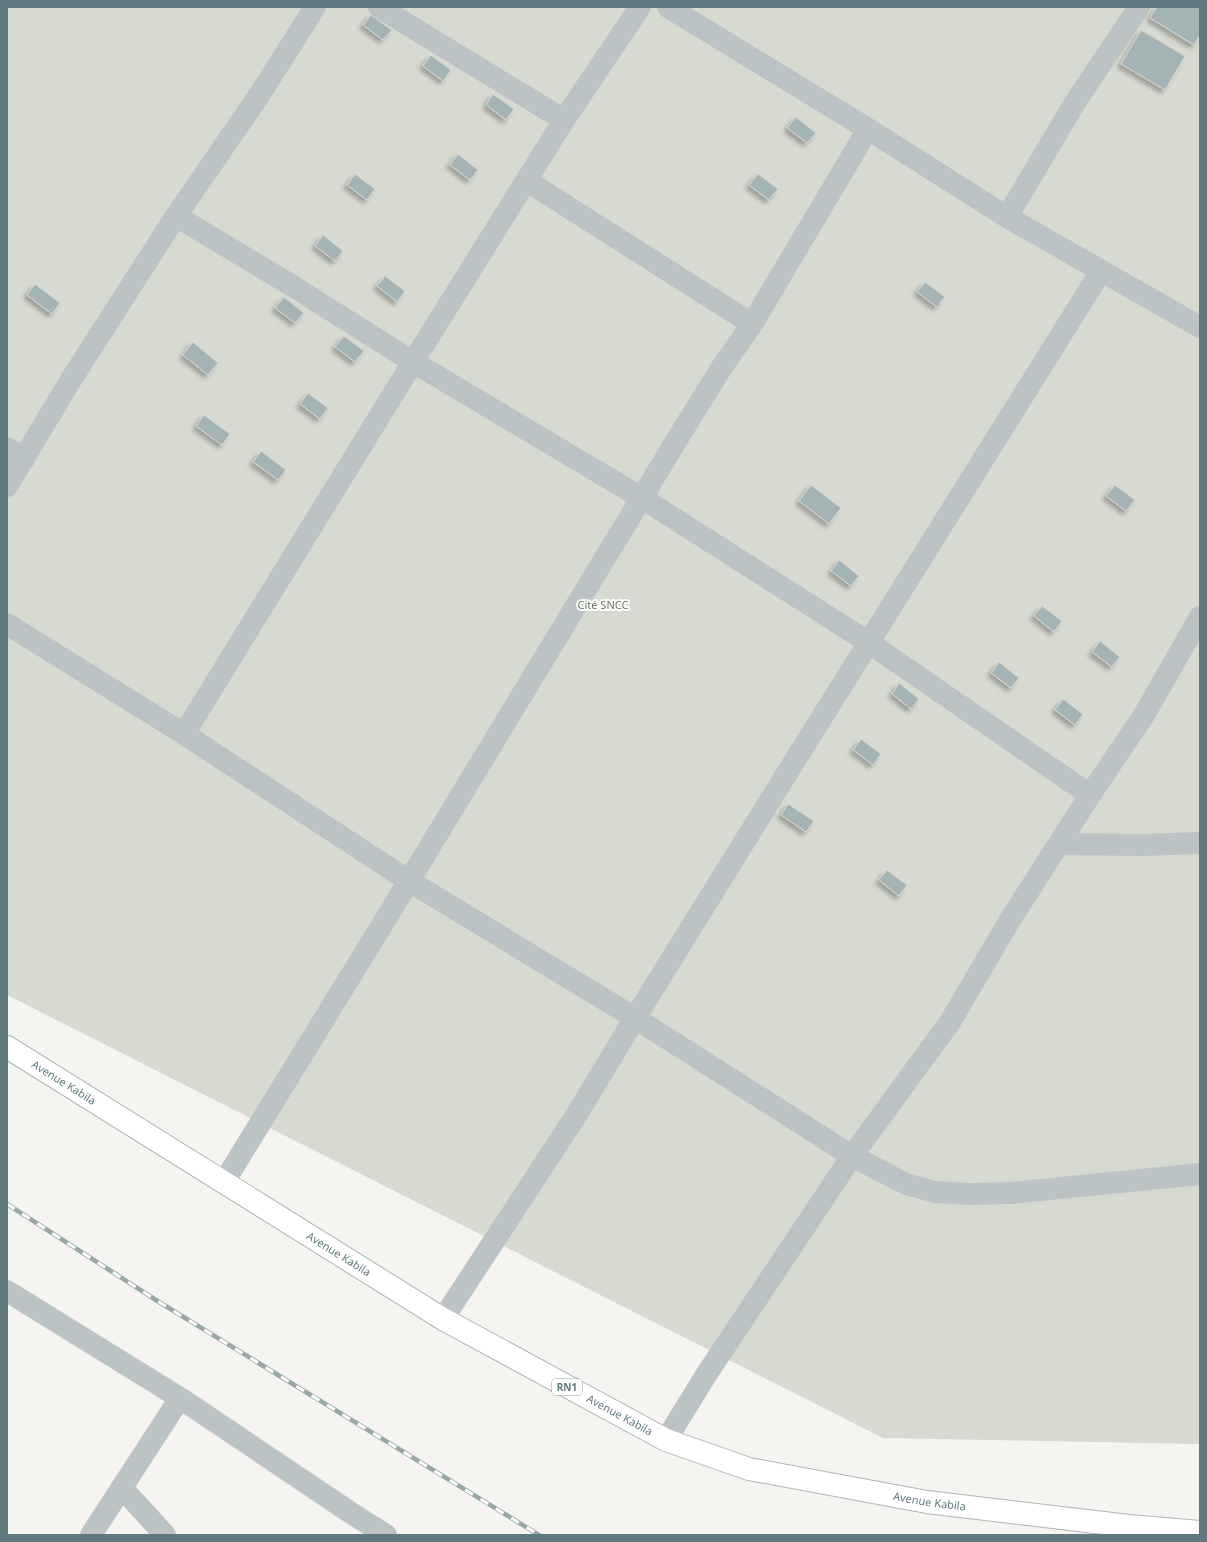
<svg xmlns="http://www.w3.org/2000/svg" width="1207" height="1542" viewBox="0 0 1207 1542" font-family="'Noto Sans',sans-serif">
	<defs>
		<filter id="shadow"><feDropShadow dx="-3.5" dy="3.5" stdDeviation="2" flood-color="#0004"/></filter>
	</defs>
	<rect width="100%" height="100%" fill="#f5f4f1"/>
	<path fill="#d7dad0" d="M7,7H1200V1444L883,1438L7,995Z"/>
	<path fill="#a4b3b4" stroke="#d6d6d4" filter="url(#shadow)" d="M1157,7H1200V35L1194,45L1150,18Z
		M371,15L392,30L383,40L363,25Z
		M1141,30L1185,56L1165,90L1121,64Z
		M431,55L451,70L443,81L423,66Z
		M493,94L514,109L506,120L486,105Z
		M796,117L816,133L807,143L787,128Z
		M458,154L478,170L470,180L450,165Z
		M355,174L375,189L367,200L347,185Z
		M758,174L778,189L769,200L749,185Z
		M323,235L343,251L335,261L315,246Z
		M385,276L405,291L397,302L377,286Z
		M925,282L945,297L937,307L917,292Z
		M35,284L60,303L52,314L27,295Z
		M284,297L304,313L295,323L275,308Z
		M344,336L364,351L355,362L335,347Z
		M193,342L218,363L208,375L183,355Z
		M308,393L328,408L320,419L300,404Z
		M204,415L230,434L222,445L196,426Z
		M261,451L286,470L278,480L253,462Z
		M811,485L841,508L829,524L799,501Z
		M1115,485L1135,500L1126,511L1106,496Z
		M839,560L859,576L851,586L831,571Z
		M1042,606L1062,621L1054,632L1034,616Z
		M1100,641L1120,657L1112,667L1092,652Z
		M999,662L1019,678L1011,688L991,673Z
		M899,683L919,699L911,709L892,694Z
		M1063,699L1083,714L1075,725L1055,710Z
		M861,739L881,754L873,765L853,750Z
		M788,804L814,821L806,832L781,815Z
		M887,870L907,885L899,896L879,880Z"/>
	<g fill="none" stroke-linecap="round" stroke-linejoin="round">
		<defs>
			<g id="highway">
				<path id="s1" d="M7,1047L443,1319L666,1440L749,1469L927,1502L1129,1526L1200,1532"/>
			</g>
		</defs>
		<use href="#highway" stroke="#aeb6b7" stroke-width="24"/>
		<path stroke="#bbc3c4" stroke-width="22" d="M379,7L564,120
			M668,7L868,129L1007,217L1200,327
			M527,181L752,324
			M176,216L291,285L413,362L642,498L868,642L1090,795
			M1007,217L1076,101L1139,7
			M7,448L24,459
			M7,486L72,378L176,216L262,91L315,7
			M7,624L184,734L409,881L635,1018L852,1156L906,1184L935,1192L971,1194L1011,1193L1200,1174
			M184,734L413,362L564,120L640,7
			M1059,844L1142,845L1200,843
			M224,1182L409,881L684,428L722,367L752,324L868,129
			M7,1291L180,1398L351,1513L386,1535
			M443,1319L577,1114L635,1018L787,773L1101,271
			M666,1440L706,1375L852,1156L950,1022L1010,920L1090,795L1144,715L1200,617
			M122,1488L165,1535
			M91,1535L180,1398"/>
		<use href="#highway" stroke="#fff" stroke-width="22"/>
		<defs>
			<path id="rail" d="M7,1204L159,1302L539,1535"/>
		</defs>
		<use href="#rail" stroke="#9aa7a9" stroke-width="4.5"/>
		<use href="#rail" stroke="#fff" stroke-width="3" stroke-dasharray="9" stroke-linecap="butt"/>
	</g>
	<g text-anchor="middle" stroke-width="4" stroke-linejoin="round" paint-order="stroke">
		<rect fill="#fff" stroke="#8ea2a5" stroke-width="1" x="552" y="1379" width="30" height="16" rx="3"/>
		<g font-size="10" font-weight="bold" fill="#5e7a7e">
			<text x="567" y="1391">RN1</text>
		</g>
		<g font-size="11" fill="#69765e" stroke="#fff">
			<text x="603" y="609">Cité SNCC</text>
		</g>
		<g font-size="11" fill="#5e7a7e" stroke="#fff">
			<text dy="4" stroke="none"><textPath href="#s1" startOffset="67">Avenue Kabila</textPath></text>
			<text dy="4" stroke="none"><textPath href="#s1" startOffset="391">Avenue Kabila</textPath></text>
			<text dy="4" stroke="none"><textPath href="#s1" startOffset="715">Avenue Kabila</textPath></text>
			<text dy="4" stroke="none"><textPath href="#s1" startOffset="1039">Avenue Kabila</textPath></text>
		</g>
	</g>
	<rect width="1207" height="1542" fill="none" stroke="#5e7a7e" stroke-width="16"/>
</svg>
